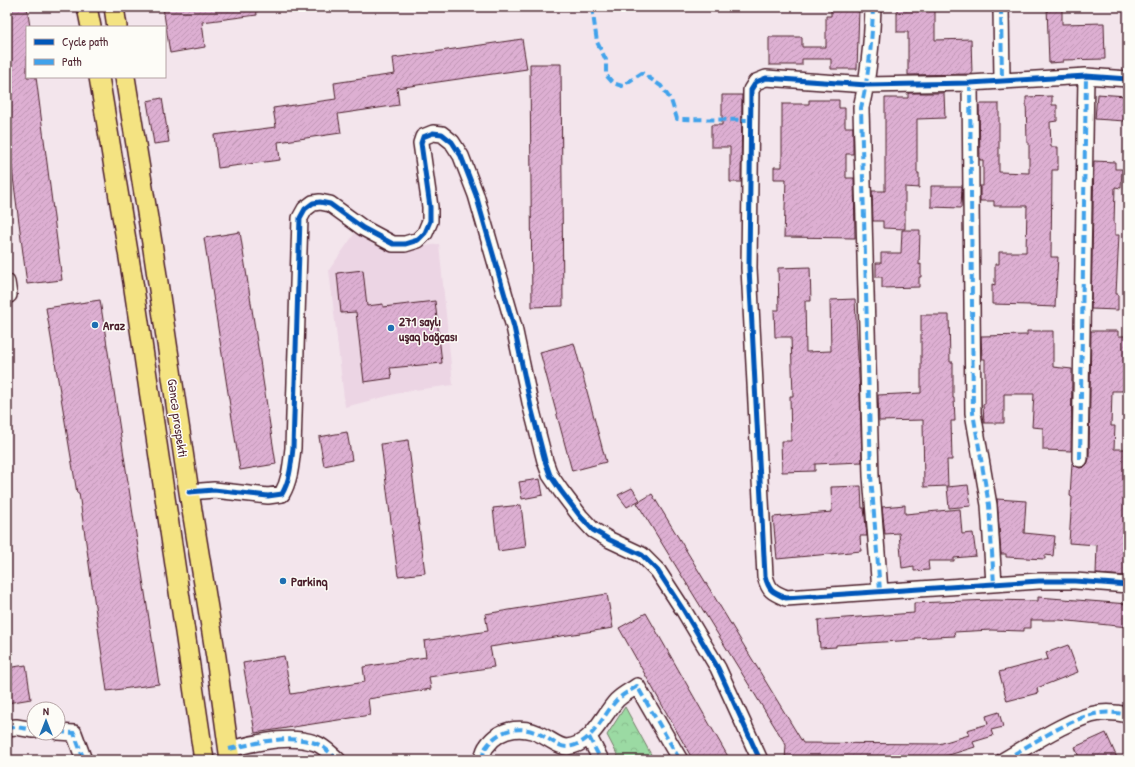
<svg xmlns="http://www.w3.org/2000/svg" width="1135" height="767" viewBox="0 0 1135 767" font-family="'Patrick Hand',sans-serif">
	<defs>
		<pattern id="forest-crowns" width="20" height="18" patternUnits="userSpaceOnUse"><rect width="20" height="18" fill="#9bdaa3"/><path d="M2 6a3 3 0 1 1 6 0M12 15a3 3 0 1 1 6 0" fill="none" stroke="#87bb8c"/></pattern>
		<pattern id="building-hatch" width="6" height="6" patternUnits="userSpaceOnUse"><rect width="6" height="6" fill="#ddafd2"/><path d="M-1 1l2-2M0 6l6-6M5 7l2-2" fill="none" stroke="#bf96b4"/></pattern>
	</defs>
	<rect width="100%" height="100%" fill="#f3e5ec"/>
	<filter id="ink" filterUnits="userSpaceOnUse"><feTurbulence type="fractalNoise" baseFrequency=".025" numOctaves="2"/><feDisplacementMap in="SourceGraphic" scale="8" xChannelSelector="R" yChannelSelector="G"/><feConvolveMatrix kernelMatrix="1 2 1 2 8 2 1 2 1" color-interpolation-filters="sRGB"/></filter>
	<g filter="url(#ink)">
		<path fill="#ecd5e4" d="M355,233L374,245L393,251L439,244L453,385L407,391L345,407L329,270Z"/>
		<path fill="url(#forest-crowns)" stroke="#727c67" d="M625,707L654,760H620L607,735Z"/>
		<path fill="url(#building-hatch)" stroke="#4a1f2b" d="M7,7H27L30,27H27V77H36L62,280L27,284L7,131Z
			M163,7H256L257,15L202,22L205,47L170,53Z
			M897,7H935V40L971,39L972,74L908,75V32H897Z
			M1047,7H1062V24L1104,23L1105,59L1063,60V62L1049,63Z
			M831,9H859L857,69H831V59H802V65H769V37H802V47H826V16H831Z
			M522,39L527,69L397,88L399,105L338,114L341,133L278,142L280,160L218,168L214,135L276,127L273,108L336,99L334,83L395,74L393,58Z
			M530,64H561L563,306L532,307Z
			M908,93H944L945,118L917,119V173H919V188L905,187V229L883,228V221H873L872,191H885V98H908Z
			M1097,94L1127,96L1125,121L1095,119Z
			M722,95H742L741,182H730V147H711V125H722Z
			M1052,96V105H1057V121L1050,122L1051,147H1058V170H1052L1051,257H1058L1055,307L1030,306V305L992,304V284L995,285V264H999V252H1026L1027,206H994V201H980V186H983V160H980L979,104H999V172L1029,173V143H1027L1026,97Z
			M162,98L169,142L154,144L147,101Z
			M809,100H839V108H845V127H853V154H846V178H854L855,238L784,237L786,179H774V167H782V104H809Z
			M1094,161L1115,162V169H1122L1121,188L1115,187L1114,224H1115V235H1119L1116,294H1118V310L1091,309Z
			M931,186H962L961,208L931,207Z
			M902,230H920L919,265L921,264V277H919V287L882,288V277H876V263H881V253H901Z
			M240,232L276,464L240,470L204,238Z
			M810,267L811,301H805L806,352L831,351L830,300L855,299L860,395L862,462L815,464V471L782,472L781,441H791L790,396H793L791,337H775L774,310H779L778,268Z
			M363,270L367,306L383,304V307L435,301L442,363L390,368L392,378L364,382L356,312L341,313L337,273Z
			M100,300L159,684L107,691L79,493H77L46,308Z
			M921,315H949L950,362H953V398H954L955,421H951L952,460H947L948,486L924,487L923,420L879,421L878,395L921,393Z
			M1027,331H1053V367L1072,369L1071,451L1043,450V428L1032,427L1034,394H1004V423H984L983,404H985V359H982L981,336L1027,335Z
			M1091,331H1118V336H1128V391H1112L1111,426H1115L1114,449H1128V576L1096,574L1097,545L1069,543L1072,497L1070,496L1072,463L1075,466L1080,468L1084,467L1087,464L1089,459Z
			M574,343L606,462L572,471L540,352Z
			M347,432L352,460L324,466L319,437Z
			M408,440L425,573L398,576L381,444Z
			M540,479L543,495L522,499L519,482Z
			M968,485L971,506L949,508L947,487Z
			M861,486L862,508H864L867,536H860L861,551L777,559L773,517L832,512L831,487Z
			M632,488L640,500L627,507L618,495Z
			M652,494L803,743L939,744L969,735L967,730L988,724L986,716L999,712L1003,727L991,730L993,736L973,742L975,747L936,759L803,758V760H785L786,745L637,503Z
			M997,499L1026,501L1024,533L1055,536L1053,556L1045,555V559L1006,557V554H1001Z
			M521,505L526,547L498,551L493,508Z
			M905,505V514L960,509L962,534L973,533L976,556L954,558V561H928L929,570L914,571V566L902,568L899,533L885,534L882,507Z
			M607,594L613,628L490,647L494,667L429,677L431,689L368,699L370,715L255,733L243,663L284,656L291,694L365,682L363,667L426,657L424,641L488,631L485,614Z
			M1038,597L1128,604V627L1059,620H1031V628H1024V631L991,630L954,632L955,636L915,638V640L836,645V647L820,648L818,620L914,613V603L993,600L1038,601Z
			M646,613L730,760H693L689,753L619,628Z
			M1068,645L1078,672L1037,688L1038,693L1007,701L999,672L1048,659L1046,653Z
			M26,665L31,699L7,703V668Z
			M1106,733L1118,760H1080L1075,747Z"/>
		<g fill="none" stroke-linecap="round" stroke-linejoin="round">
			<defs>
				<path id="minor" d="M873,7C872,41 869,74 861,108L871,476L880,591
					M1001,7L1002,81
					M1128,79L1086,76L970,83L867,85L766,78L756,82L751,90L749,268L765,576C769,591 772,592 786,598L1039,581H1075L1128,585
					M970,83L973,413L989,505L994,584
					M7,282L9,295
					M1080,459L1086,76
					M189,492L214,490L268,496L282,494C290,480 291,465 293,448L300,218L305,209L313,203L320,202L330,204L363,228L393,244H405L418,240L425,233L430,221V207L421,143L423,137L433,133L442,134L452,142L461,156L476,195L514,327L531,407L545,461L550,475L561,491L580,516L593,530L610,540L642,555L658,571L684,611L718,668L760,760
					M7,728L16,727L34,730
					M58,732L74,733L84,760
					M589,737L601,760
					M229,749C257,743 288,734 315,743C324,746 331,754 338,760
					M482,760C483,755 484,749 487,746C501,726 526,725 545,737C551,740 559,747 567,747C593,744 601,717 617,700C623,694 630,691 637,686L680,760
					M1004,760C1030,745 1072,717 1100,713C1109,712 1119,713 1128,715"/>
				<path id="major" d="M87,7L91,27
					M114,7L117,27
					M99,77L133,282L204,760
					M125,77L153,249L189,492L216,657L230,760"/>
			</defs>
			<use href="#minor" stroke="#4a1f2b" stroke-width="18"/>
			<use href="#major" stroke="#4a1f2b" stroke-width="22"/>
			<use href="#minor" stroke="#fdfcf7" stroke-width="15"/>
			<use href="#major" stroke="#f4e382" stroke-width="19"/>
			<path stroke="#40a2eb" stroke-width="4" stroke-dasharray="8 4" stroke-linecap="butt" d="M592,7L597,42L606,60V75L613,83L622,86L642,73L661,86L671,100L677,119L750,120
				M873,7C872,41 869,74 861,108L871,476L880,591
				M1001,7L1002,81
				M970,83L973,413L989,505L994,584
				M7,282L9,295
				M1080,459L1086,76
				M7,728L16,727L34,730
				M58,732L74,733L84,760
				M589,737L601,760
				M229,749C257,743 288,734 315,743C324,746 331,754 338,760
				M482,760C483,755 484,749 487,746C501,726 526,725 545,737C551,740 559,747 567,747C593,744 601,717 617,700C623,694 630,691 637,686L680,760
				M1004,760C1030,745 1072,717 1100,713C1109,712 1119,713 1128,715"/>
			<defs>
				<path id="cycleway" d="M1128,79L1086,76L970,83L867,85L766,78L756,82L751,90L749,268L765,576C769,591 772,592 786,598L1039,581H1075L1128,585
					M189,492L214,490L268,496L282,494C290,480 291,465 293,448L300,218L305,209L313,203L320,202L330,204L363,228L393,244H405L418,240L425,233L430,221V207L421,143L423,137L433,133L442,134L452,142L461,156L476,195L514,327L531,407L545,461L550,475L561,491L580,516L593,530L610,540L642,555L658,571L684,611L718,668L760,760"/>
			</defs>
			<use href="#cycleway" stroke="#fdfcf7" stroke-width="8"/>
			<use href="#cycleway" stroke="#0057b8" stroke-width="5"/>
		</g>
	</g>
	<g fill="#1f6fb2" stroke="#fdfcf7" stroke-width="1.5">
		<circle cx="95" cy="325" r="4"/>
		<circle cx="391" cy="328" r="4"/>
		<circle cx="283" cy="581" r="4"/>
	</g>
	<g text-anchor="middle" stroke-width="3" stroke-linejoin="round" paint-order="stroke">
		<g font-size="13" font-weight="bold" fill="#4a1f2b" stroke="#fdfcf7" text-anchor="start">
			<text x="399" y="326">271 saylı<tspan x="399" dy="15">uşaq bağçası</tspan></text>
			<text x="103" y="330">Araz</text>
			<text x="291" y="586">Parkinq</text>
		</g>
		<g font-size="13" fill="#4a1f2b" stroke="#fdfcf7">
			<text transform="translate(178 418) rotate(82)" y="5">Gəncə prospekti</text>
		</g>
	</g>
	<rect width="1135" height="767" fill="none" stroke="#fdfcf7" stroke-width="24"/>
	<rect x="12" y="12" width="1111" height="743" fill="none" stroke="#4a1f2b" stroke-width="1.5" filter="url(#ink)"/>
	<rect x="26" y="26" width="140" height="52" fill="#fdfcf7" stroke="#b5a4a5"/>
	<rect x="34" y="39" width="20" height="6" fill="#0057b8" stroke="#b5a4a5"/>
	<text x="62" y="46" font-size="12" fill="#4a1f2b">Cycle path</text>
	<rect x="34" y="59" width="20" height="6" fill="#40a2eb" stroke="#b5a4a5"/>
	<text x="62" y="66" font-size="12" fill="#4a1f2b">Path</text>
	<g transform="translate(46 721)"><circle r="19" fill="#fdfcf7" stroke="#b5a4a5"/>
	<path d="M0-3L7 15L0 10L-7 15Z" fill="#1f6fb2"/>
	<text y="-6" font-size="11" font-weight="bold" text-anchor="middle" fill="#4a1f2b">N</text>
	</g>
</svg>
